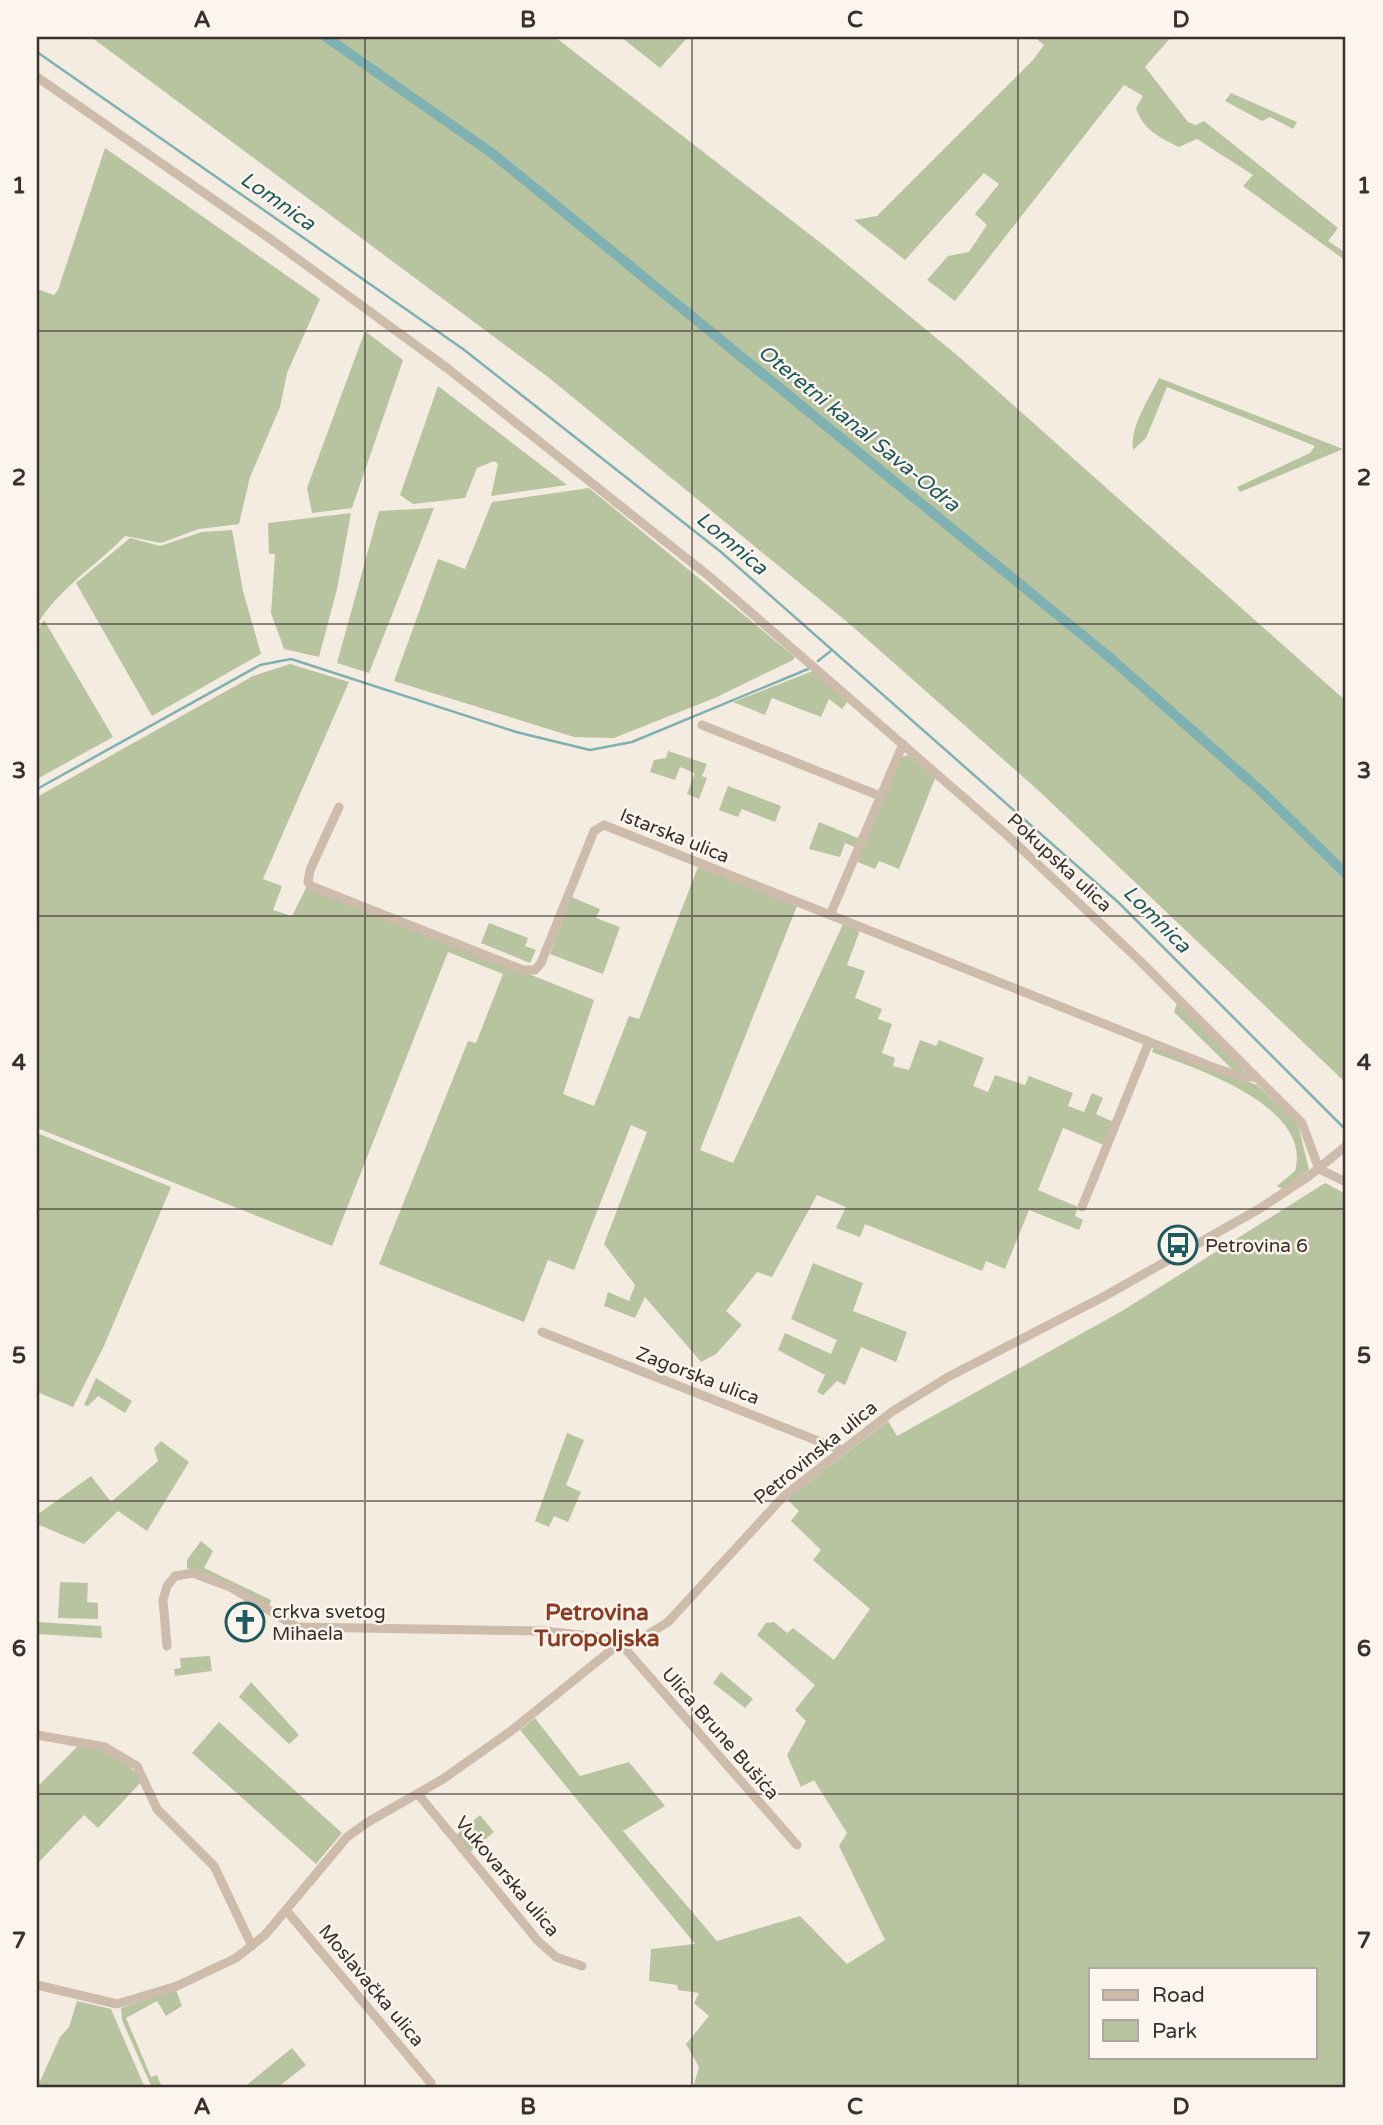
<svg xmlns="http://www.w3.org/2000/svg" width="1383" height="2125" viewBox="0 0 1383 2125" font-family="'Varela Round',sans-serif">
	<rect width="100%" height="100%" fill="#f4ebe1"/>
	<path fill="#b8c4a0" fill-rule="evenodd" d="M91,37H555L826,247L958,356L1346,701V1083L1039,791L852,626L548,377Z
		M621,37H688L660,68Z
		M1034,37H1171L1145,67L1188,122L1196,125L1204,121L1338,228L1328,241L1346,253V261L1243,186L1253,175L1197,139L1179,147C1159,137 1143,130 1136,108L1143,96L1124,85L955,301L927,280L948,256L969,252L987,225L975,214L999,184L984,173L905,260L854,220L877,216L1033,60L1044,45Z
		M1231,93L1297,122L1293,129L1270,117L1262,121L1225,101Z
		M105,148L320,299L287,373L280,407L250,477L239,524L199,529L161,543L125,536C95,567 59,588 37,625V289L54,295L58,290Z
		M365,331L403,360L352,508L312,513L307,488Z
		M1159,378L1343,449L1240,492L1237,487L1310,453L1315,446L1167,387L1146,438L1133,450C1130,426 1149,399 1159,378Z
		M438,386L567,485L491,496L498,464L494,461L477,468L465,498L413,504L400,495Z
		M589,488L795,657L793,660L717,697L614,738L574,737L394,681L438,559L465,569L492,502Z
		M434,508L369,673L337,663L379,511Z
		M351,513L337,589L319,657L284,649L271,613L275,554H269L268,523Z
		M232,530L243,591L261,654L152,716L76,583L130,538L160,546L202,532Z
		M44,620L113,737L37,779V632Z
		M290,664L349,682L263,879L282,886L273,910L292,916L307,886L594,1000L563,1094L594,1106L629,1016L639,1019L698,867L797,906L700,1150L733,1163L843,924L860,930L847,965L865,971L855,998L882,1009L878,1019L892,1024L882,1053L895,1058L893,1066L909,1070L920,1040L936,1046L939,1040L984,1058L973,1086L988,1092L995,1075L1025,1085L1029,1076L1073,1093L1068,1106L1084,1112L1092,1093L1103,1098L1096,1114L1114,1122L1104,1145L1063,1128L1038,1190L1078,1207L1075,1216L1083,1220L1079,1230L1029,1210L1005,1269L986,1261L982,1271L865,1224L860,1237L836,1228L846,1207L817,1195L772,1277L757,1272L726,1311L742,1325L716,1354L701,1362L645,1297L635,1318L604,1306L608,1292L629,1301L635,1285L604,1244L647,1132L631,1125L574,1270L548,1260L524,1322L379,1264L468,1041L476,1043L503,974L448,952L332,1246L37,1128V797L253,676Z
		M813,671L848,701L842,709L829,699L821,717L772,698L765,715L733,702Z
		M668,751L707,764L702,776L707,778L699,799L687,794L695,773L680,767L675,780L650,772L654,760L666,758Z
		M908,755L936,776L899,869L879,861L875,869L855,861L901,757Z
		M728,786L781,806L775,822L742,809L738,817L719,810Z
		M819,822L858,838L855,847L845,843L840,857L809,849Z
		M571,897L600,909L596,918L620,927L603,974L550,954Z
		M489,923L528,938L525,946L536,950L530,963L481,943Z
		M1177,1003L1244,1069L1243,1073L1235,1072L1174,1012Z
		M1154,1046L1257,1085L1298,1124L1309,1170L1283,1189L1277,1186L1295,1171C1313,1106 1197,1069 1152,1052Z
		M37,1133L171,1187L104,1346L73,1407L37,1392Z
		M1325,1183L1346,1194V2088H693L699,2067L686,2044L709,2016L694,2003L699,1993L678,1990L677,1985L649,1981L651,1949L695,1944L520,1730L535,1718L580,1776L629,1762L665,1806L623,1831L717,1941L800,1916L847,1964L885,1940L839,1846L847,1833L814,1780L801,1787L787,1755L806,1721L795,1710L815,1685L757,1635L766,1623L774,1622L787,1633L793,1628L834,1660L870,1609L813,1560L821,1550L791,1521L799,1511L787,1499L888,1421L897,1436L1122,1311ZM1091,1969H1315V2057H1091Z
		M813,1263L863,1283L853,1311L907,1332L896,1362L861,1347L845,1385L837,1381L823,1395L817,1392L825,1375L778,1350L785,1333L831,1354L837,1340L791,1319Z
		M96,1378L132,1401L125,1413L98,1396L88,1406L84,1405Z
		M567,1433L584,1440L566,1485L581,1492L568,1522L554,1516L549,1527L535,1521Z
		M161,1441L189,1462L147,1531L118,1511L84,1544L37,1524L38,1514L91,1476L111,1502L158,1461L154,1448Z
		M201,1541L213,1551L204,1568L271,1600L269,1606L206,1574L187,1568V1560Z
		M60,1582L88,1583L87,1602L98,1603V1619L58,1618Z
		M37,1622L101,1626L102,1638L37,1634Z
		M210,1656L212,1671L175,1676L174,1669L181,1668L180,1658Z
		M721,1672L753,1699L745,1708L713,1683Z
		M251,1682L299,1735L289,1744L239,1697Z
		M219,1722L342,1833L316,1864L192,1753Z
		M80,1744C105,1748 128,1760 142,1781L98,1828L84,1815L37,1864V1787Z
		M480,1815L494,1832L469,1853L455,1836Z
		M176,1990L182,2006L166,2016L157,2001L126,2018L151,2077L157,2075L162,2088H152L122,2020L121,2008Z
		M77,2001L111,2009L145,2088H37L60,2037L69,2027Z
		M292,2048L306,2065L277,2088H243Z"/>
	<g fill="none" stroke-linecap="round" stroke-linejoin="round">
		<path stroke="#7fb0b2" stroke-width="2.5" d="M37,52L463,349L721,552L1118,902L1346,1130
			M818,661L832,650
			M37,789L260,665L291,659L516,732L590,750L632,742L808,669"/>
		<path stroke="#7fb0b2" stroke-width="10" d="M326,37L493,154L1108,656L1261,791L1346,874"/>
		<path stroke="#cdbbac" stroke-width="9" d="M37,77L269,238L447,368L710,577L1008,836L1139,960L1302,1123L1319,1169L1346,1182
			M702,725L880,796
			M339,807L310,870L308,882L311,886L523,970H535L541,963L594,831L604,825L1215,1068L1244,1077H1256
			M830,915L903,744
			M1082,1207L1149,1042
			M542,1332L841,1450
			M620,1643L797,1845
			M167,1646L163,1600L167,1586L175,1576L193,1573L230,1587L297,1627L544,1631L599,1637L620,1643
			M37,1735L105,1747L137,1766L157,1809L214,1866L252,1946
			M418,1794L538,1941L556,1957L582,1966
			M286,1910L431,2083
			M37,1985L117,2004L177,1986L236,1958L265,1935L347,1837L368,1822L443,1779L511,1731L620,1643L647,1635L668,1622L784,1496L893,1411L948,1377L1103,1297L1259,1209L1309,1176L1346,1146"/>
	</g>
	<path fill="none" stroke="#3b302b" stroke-width="2" stroke-opacity="0.55" d="M365,37V2088M692,37V2088M1018,37V2088M37,331H1346M37,624H1346M37,916H1346M37,1209H1346M37,1501H1346M37,1794H1346"/>
	<defs>
		<symbol id="bus-ring" viewBox="-11 -11 22 22"><circle r="9.5" fill="#fbf5ee" stroke="#1f5a5e" stroke-width="1.5"/><path d="M-5-6H5V4H4V6H2V4H-2V6H-4V4H-5ZM-3.5-4V0h7V-4ZM-3.5 1.2v1.5H-2V1.2ZM2 1.2v1.5H3.5V1.2Z" fill="#1f5a5e"/></symbol>
		<symbol id="church-ring" viewBox="-11 -11 22 22"><circle r="9.5" fill="#fbf5ee" stroke="#1f5a5e" stroke-width="1.5"/><path d="M-1.2-6h2.4v3.5h3.3v2.4h-3.3V6h-2.4V-.1h-3.3v-2.4h3.3Z" fill="#1f5a5e"/></symbol>
	</defs>
	<g fill-rule="evenodd">
		<use href="#bus-ring" x="1156" y="1223" width="44" height="44"/>
		<use href="#church-ring" x="223" y="1600" width="44" height="44"/>
	</g>
	<g text-anchor="middle" stroke-width="5" stroke-linejoin="round" paint-order="stroke">
		<g font-size="19" fill="#3b302b" stroke="#fbf5ee">
			<text transform="translate(675 835) rotate(22)" y="7">Istarska ulica</text>
			<text transform="translate(1060 862) rotate(43)" y="7">Pokupska ulica</text>
			<text transform="translate(698 1375) rotate(21)" y="7">Zagorska ulica</text>
			<text transform="translate(815 1452) rotate(-39)" y="7">Petrovinska ulica</text>
			<text transform="translate(721 1733) rotate(49)" y="7">Ulica Brune Bušića</text>
			<text transform="translate(508 1876) rotate(50)" y="7">Vukovarska ulica</text>
			<text transform="translate(372 1985) rotate(50)" y="7">Moslavačka ulica</text>
		</g>
		<g font-size="19" fill="#3b302b" stroke="#fbf5ee" text-anchor="start">
			<text x="1205" y="1252">Petrovina 6</text>
			<text x="272" y="1618">crkva svetog<tspan x="272" dy="22">Mihaela</tspan></text>
		</g>
		<g font-size="21" font-style="italic" fill="#1f5a5e" stroke="#fbf5ee">
			<text transform="translate(278 201) rotate(35)" y="7">Lomnica</text>
			<text transform="translate(859 428) rotate(39)" y="7">Oteretni kanal Sava-Odra</text>
			<text transform="translate(732 543) rotate(40)" y="7">Lomnica</text>
			<text transform="translate(1157 919) rotate(45)" y="7">Lomnica</text>
		</g>
		<g font-size="23" font-weight="bold" fill="#8c3b22" stroke="#fbf5ee">
			<text x="597" y="1620">Petrovina<tspan x="597" dy="26">Turopoljska</tspan></text>
		</g>
	</g>
	<rect width="1383" height="2125" fill="none" stroke="#fbf5ee" stroke-width="77"/>
	<rect x="1089" y="1968" width="228" height="91" fill="#fbf5ee" stroke="#aea6a0" stroke-width="2"/>
	<rect x="1103" y="1990" width="35" height="10" fill="#cdbbac" stroke="#aea6a0" stroke-width="2"/>
	<text x="1152" y="2002" font-size="21" fill="#3b302b">Road</text>
	<rect x="1103" y="2020" width="35" height="21" fill="#b8c4a0" stroke="#aea6a0" stroke-width="2"/>
	<text x="1152" y="2038" font-size="21" fill="#3b302b">Park</text>
	<rect x="38" y="38" width="1306" height="2048" fill="none" stroke="#3b302b" stroke-width="2.5"/>
	<g font-size="23" text-anchor="middle" font-weight="bold" fill="#3b302b">
		<text x="202" y="27">A</text>
		<text x="528" y="27">B</text>
		<text x="855" y="27">C</text>
		<text x="1181" y="27">D</text>
		<text x="19" y="193">1</text>
		<text x="1364" y="193">1</text>
		<text x="19" y="485">2</text>
		<text x="1364" y="485">2</text>
		<text x="19" y="778">3</text>
		<text x="1364" y="778">3</text>
		<text x="19" y="1070">4</text>
		<text x="1364" y="1070">4</text>
		<text x="19" y="1363">5</text>
		<text x="1364" y="1363">5</text>
		<text x="19" y="1656">6</text>
		<text x="1364" y="1656">6</text>
		<text x="19" y="1948">7</text>
		<text x="1364" y="1948">7</text>
		<text x="202" y="2114">A</text>
		<text x="528" y="2114">B</text>
		<text x="855" y="2114">C</text>
		<text x="1181" y="2114">D</text>
	</g>
</svg>
